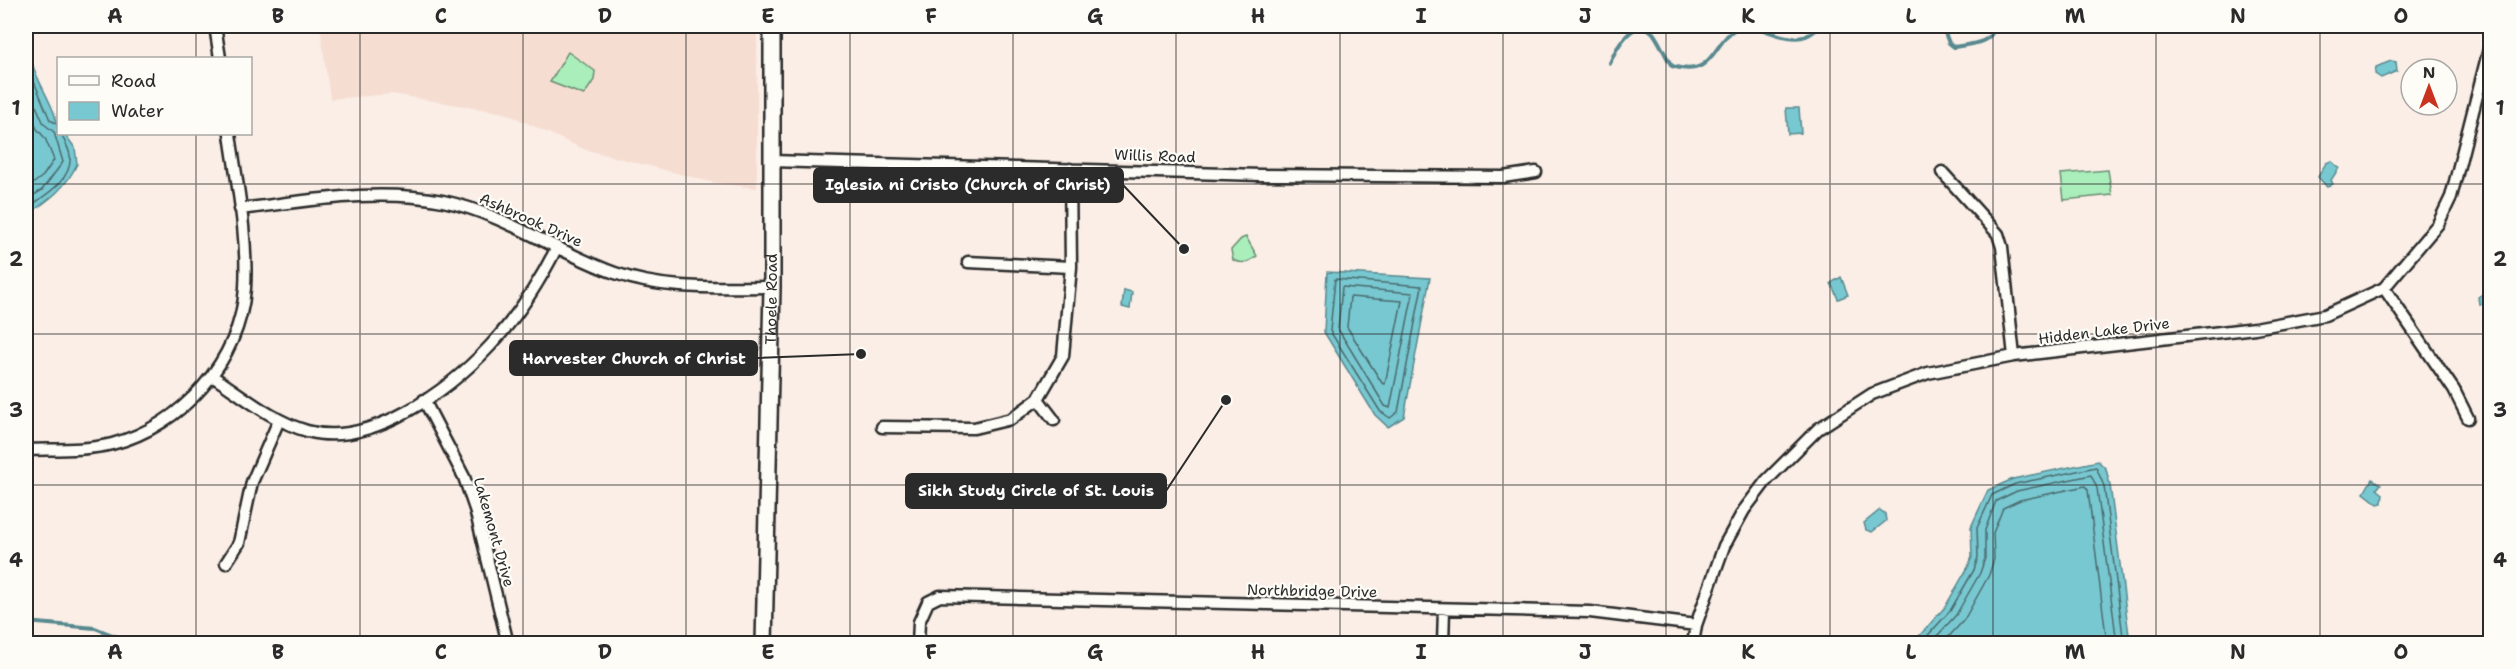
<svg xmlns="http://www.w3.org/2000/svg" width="2516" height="669" viewBox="0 0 2516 669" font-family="'Shantell Sans',sans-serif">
	<rect width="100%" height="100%" fill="#faeee6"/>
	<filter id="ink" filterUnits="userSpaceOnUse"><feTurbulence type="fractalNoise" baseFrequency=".0167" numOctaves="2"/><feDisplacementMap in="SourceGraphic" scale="12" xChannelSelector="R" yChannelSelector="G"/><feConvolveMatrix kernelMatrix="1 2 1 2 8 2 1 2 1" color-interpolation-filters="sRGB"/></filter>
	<g filter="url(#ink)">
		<path fill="#f6ddd2" d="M320,26H757V188L715,183L583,149L505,113L392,94L330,99Z"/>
		<path fill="#aaefbb" stroke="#6a8d73" stroke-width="1.5" d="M568,52L595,71L594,80L584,95L550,82Z
			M2108,170L2112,195L2064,200L2061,174Z
			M1246,237L1257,256C1250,262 1242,265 1233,260L1231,250L1241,239Z"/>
		<path fill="#78c8d1" stroke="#59898f" stroke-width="1.5" d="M26,26H32C33,38 29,51 32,63C39,87 58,109 58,134H65L75,148L77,164C65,190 47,201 26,216Z
			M2391,61L2396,62L2397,71L2381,78L2375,74L2376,67Z
			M1786,108H1799L1801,133L1788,134Z
			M2331,161L2339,168L2331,180L2333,184L2327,187L2318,177L2326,163Z
			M1327,272L1430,278L1404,417L1388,427L1375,415L1324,332Z
			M1841,277L1848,295L1838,299L1831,283Z
			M2487,279L2490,280V304H2479L2478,297L2484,293Z
			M1124,290L1132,292L1130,309L1122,307Z
			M2098,461L2106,469L2110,485L2130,643H1913L1945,607L1968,567L1972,557L1971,527L1988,490L2013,479Z
			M2372,479L2381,484L2377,489L2383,494L2382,503L2378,504L2364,493Z
			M1880,510L1885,514L1886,521L1872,532L1866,530L1864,523Z"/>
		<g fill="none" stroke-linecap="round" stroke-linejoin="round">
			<path stroke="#4a6a6d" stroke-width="1.5" d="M26,62L50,120L58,124
				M26,83L44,124L54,132L63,162L42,190L26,200
				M26,104L37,129L45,138L54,160L43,176L26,189
				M26,209C42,197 73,181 70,156C69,147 63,141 62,134
				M1335,279L1422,286L1398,412L1390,418L1380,411L1330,331Z
				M1342,287L1413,293L1390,408L1385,406L1338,329Z
				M1350,297L1402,301L1385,384L1382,383L1347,327Z
				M1920,644L1950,611L1974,570L1978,557L1977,528L1992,495L2015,484L2096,467L2104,486L2124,644
				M1930,644L1956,615L1980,573L1985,558V530L1996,501L2017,491L2091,475L2097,488L2117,644
				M1942,644L1964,620L1989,575L1994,559L1993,533L2003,508L2020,500L2085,486L2088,490L2107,644"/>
			<path stroke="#59898f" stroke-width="4" d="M1753,26C1767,31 1791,42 1806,36C1812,34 1817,28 1823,26
				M1832,26L1847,28L1851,26
				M1917,26L1927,29
				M1939,30L1945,33L1949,43L1954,47C1970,44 1992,44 1995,26
				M1610,63C1615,50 1635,13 1653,33C1660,42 1665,56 1672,66C1716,80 1712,38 1741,26
				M26,622L95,628L135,644"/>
			<defs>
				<path id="street" d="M215,26L220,58
					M771,161L1260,175L1503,177L1536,172
					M1942,172L1998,234L2002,247L2014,356
					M240,209C308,201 376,188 443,201C505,214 556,252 615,273C665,291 720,287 772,287
					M968,262L1071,267
					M2384,288L2454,390L2468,418
					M212,376C242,395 272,421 307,431C370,449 450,389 490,346C518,316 539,283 557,247
					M1038,399L1054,420
					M424,400L464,477L475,509L508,644
					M882,427L974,428L1011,419L1038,399L1063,356L1071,267L1070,169
					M26,450C54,449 84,451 112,444C182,426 240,361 245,288C248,237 237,184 230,134
					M226,563L239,543L252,482L279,420
					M918,644L919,622L928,602L940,596L1590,612L1696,625
					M1443,644L1444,609
					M1693,644L1696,625L1724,546L1744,510L1766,481L1818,429L1872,394L1928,373L2014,356L2255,328L2325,315L2384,288L2438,224L2451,197L2490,45"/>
				<g id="secondary">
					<path id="s1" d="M764,644L772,287V26"/>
				</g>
			</defs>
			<use href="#street" stroke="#2b2b2b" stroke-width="15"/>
			<use href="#secondary" stroke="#2b2b2b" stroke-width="20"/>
			<use href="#street" stroke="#fdfcf7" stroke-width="10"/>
			<use href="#secondary" stroke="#fdfcf7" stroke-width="15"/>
		</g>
	</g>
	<path fill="none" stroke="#2b2b2b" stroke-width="1.5" stroke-opacity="0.55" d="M196,26V58M360,26V644M523,26V644M686,26V644M850,26V644M1013,26V644M1176,26V644M1340,26V644M1503,26V644M1666,26V644M1830,26V644M1993,26V644M2156,26V644M2320,26V644M196,134V644M26,184H2490M26,334H2490M26,485H2490"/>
	<g text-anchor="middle" stroke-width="4.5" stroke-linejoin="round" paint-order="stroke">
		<g font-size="15" fill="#2b2b2b" stroke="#fdfcf7">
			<text transform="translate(1155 156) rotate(2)" y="5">Willis Road</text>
			<text transform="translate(531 220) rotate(24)" y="5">Ashbrook Drive</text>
			<text dy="5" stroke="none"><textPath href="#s1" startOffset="345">Thoele Road</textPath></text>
			<text transform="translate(2104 331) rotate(-7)" y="5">Hidden Lake Drive</text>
			<text transform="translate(494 532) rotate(74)" y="5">Lakemont Drive</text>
			<text transform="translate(1312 591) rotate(1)" y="5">Northbridge Drive</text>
		</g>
	</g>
	<path fill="none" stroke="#2b2b2b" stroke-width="2" d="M1184 249L1123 185M861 354L757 358M1226 400L1166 491"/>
	<g fill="#2b2b2b" stroke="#fdfcf7" stroke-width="2">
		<circle cx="1184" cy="249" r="6"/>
		<circle cx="861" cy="354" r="6"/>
		<circle cx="1226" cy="400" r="6"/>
	</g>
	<g fill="#2b2b2b" stroke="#2b2b2b" stroke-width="2">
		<rect x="814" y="168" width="309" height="34" rx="6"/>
		<rect x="510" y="341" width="247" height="34" rx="6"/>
		<rect x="906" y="474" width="260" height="34" rx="6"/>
	</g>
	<g font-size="16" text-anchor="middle" font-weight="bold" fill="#fff">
		<text x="968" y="190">Iglesia ni Cristo (Church of Christ)</text>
		<text x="634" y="364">Harvester Church of Christ</text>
		<text x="1036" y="496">Sikh Study Circle of St. Louis</text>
	</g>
	<rect width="2516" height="669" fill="none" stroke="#fdfcf7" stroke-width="66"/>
	<rect x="57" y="57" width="195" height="78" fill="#fdfcf7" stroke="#a9a8a5" stroke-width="1.5"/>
	<rect x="69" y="76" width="30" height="9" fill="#fdfcf7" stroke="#a9a8a5" stroke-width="1.5"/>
	<text x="111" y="87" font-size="18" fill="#2b2b2b">Road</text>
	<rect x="69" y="102" width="30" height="18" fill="#78c8d1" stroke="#a9a8a5" stroke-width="1.5"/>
	<text x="111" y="117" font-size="18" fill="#2b2b2b">Water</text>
	<g transform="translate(2429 87)"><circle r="28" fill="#fdfcf7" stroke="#a9a8a5" stroke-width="1.5"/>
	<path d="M0-4.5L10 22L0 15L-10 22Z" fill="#c8321e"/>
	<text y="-9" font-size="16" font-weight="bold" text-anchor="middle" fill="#2b2b2b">N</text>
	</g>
	<rect x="33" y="33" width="2450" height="603" fill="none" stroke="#2b2b2b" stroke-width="2"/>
	<g font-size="20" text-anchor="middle" font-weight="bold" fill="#2b2b2b">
		<text x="115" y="23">A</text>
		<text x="278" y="23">B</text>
		<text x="441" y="23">C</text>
		<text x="605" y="23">D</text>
		<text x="768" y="23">E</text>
		<text x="931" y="23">F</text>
		<text x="1095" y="23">G</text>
		<text x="1258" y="23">H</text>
		<text x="1421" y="23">I</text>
		<text x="1585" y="23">J</text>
		<text x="1748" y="23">K</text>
		<text x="1911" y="23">L</text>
		<text x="2075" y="23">M</text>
		<text x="2238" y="23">N</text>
		<text x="2401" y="23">O</text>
		<text x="16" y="115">1</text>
		<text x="2500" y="115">1</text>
		<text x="16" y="266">2</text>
		<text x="2500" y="266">2</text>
		<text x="16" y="417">3</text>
		<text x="2500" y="417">3</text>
		<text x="16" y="567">4</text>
		<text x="2500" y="567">4</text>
		<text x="115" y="659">A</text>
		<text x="278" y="659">B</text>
		<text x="441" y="659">C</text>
		<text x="605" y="659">D</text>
		<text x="768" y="659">E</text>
		<text x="931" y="659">F</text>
		<text x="1095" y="659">G</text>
		<text x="1258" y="659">H</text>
		<text x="1421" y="659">I</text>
		<text x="1585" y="659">J</text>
		<text x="1748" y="659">K</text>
		<text x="1911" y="659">L</text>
		<text x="2075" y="659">M</text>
		<text x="2238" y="659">N</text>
		<text x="2401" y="659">O</text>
	</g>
</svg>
